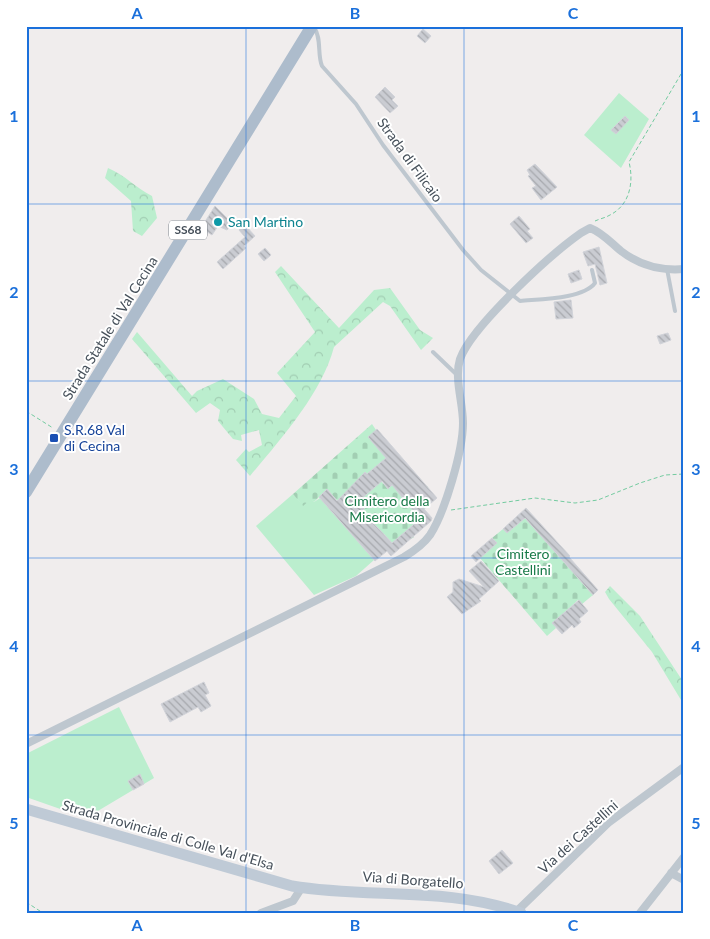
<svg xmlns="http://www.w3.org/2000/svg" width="710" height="939" viewBox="0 0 710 939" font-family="Lato,sans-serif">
	<defs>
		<pattern id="forest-crowns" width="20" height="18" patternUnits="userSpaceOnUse" patternTransform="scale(1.25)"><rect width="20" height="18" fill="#bbeece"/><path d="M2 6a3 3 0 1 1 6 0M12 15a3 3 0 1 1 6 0" fill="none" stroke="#a2ceb3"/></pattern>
		<pattern id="cemetery-stones" width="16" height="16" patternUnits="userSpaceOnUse" patternTransform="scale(1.25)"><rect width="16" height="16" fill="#bbeece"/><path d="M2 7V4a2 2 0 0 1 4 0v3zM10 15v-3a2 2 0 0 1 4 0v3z" fill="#a2ceb3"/></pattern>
		<pattern id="building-back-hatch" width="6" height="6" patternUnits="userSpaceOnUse" patternTransform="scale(1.25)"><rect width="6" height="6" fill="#caccd2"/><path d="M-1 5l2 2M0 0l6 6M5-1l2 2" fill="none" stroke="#a6a8ad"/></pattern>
	</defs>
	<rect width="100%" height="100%" fill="#f0eded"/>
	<path fill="#bbeece" d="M619,93L649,119L621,168L584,135Z
		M293,494L303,505L311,498L314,502L320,498L374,560L356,576L314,595L256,526Z
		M119,707L154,778L144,784L140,775L128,781L133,790L86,818L26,797V754Z"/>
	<path fill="url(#forest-crowns)" d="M108,168C125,175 136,188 152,196L157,218L142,236L133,231L131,201L105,178Z
		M281,266L339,328L374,290L390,288L420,330L433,338L421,350L390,306L383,302L334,347C322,393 280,440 250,476L236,460L246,449L249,452L262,445L259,430L241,435L242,441L233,439L218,421L220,410L210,403L196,413L132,339L137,332L192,396L197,391L223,379L254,399L262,414L279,418L296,396L277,373L315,332L275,272Z
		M610,586L640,616L684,683V705L652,652L609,599L605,592Z"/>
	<path fill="url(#cemetery-stones)" fill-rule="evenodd" d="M372,424L419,494L427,486L431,492L412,508L420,519L408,529L414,537L411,539L405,532L392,543L384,534L377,540L383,553L327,489L314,502L311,499L303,506L293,494ZM382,462L392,485L388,489L381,481L359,499L366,507L362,511L380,531L341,499L365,473L367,474Z
		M525,518L593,595L582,604L578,600L553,623L556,628L547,636L480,558L497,543L492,538L503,529L507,533Z"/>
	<path fill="url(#building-back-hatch)" stroke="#d1d3d9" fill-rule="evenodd" d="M423,29L431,36L425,43L417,36Z
		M385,87L395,97L392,100L398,106L390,113L375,97Z
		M625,116L629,120L616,134L611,130Z
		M535,164L557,187L541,200L532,188L536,186L528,176L530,175L527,170Z
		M215,206L232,223L227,230L218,226L212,235L201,228Z
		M519,216L530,229L527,231L533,238L526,243L510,224Z
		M245,225L255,236L244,246L246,248L223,269L217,262L245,237L239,230Z
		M599,247L607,283L600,285L595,264L588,266L583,252Z
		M265,248L271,255L264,261L258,254Z
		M579,270L582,279L571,283L568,274Z
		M571,300L573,318L556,319L554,302Z
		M668,333L671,340L660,344L657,336Z
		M377,429L437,498L424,509L432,518L431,521L391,556L387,551L375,561L319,497L327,489L337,501L365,472L367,474L386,458L368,437ZM382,481L388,489L392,485L420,519L392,543L362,511L366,507L360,500Z
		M526,508L570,556L569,557L598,590L593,595L525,518L507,533L503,529Z
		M492,538L497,543L476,562L471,556Z
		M481,561L499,581L479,599L481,601L462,614L447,597L453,592V582L459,579L484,587L469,571Z
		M579,600L588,611L579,619L581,622L574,628L572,625L562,634L552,623Z
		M204,682L209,693L205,695L211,706L201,712L198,707L170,722L161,704Z
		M140,774L144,784L133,790L128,781Z
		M502,850L513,863L499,874L489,861Z"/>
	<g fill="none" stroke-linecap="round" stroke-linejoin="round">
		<path stroke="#74cba0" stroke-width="1" stroke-dasharray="4 2.5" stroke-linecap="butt" d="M595,221C599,219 605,218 610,215C630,205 634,182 629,162L684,69
			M26,411L53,428
			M451,510L535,498L575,503L598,500L640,483L665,475L684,474
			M26,902L43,913"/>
		<path stroke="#bec7cf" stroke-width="4" d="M314,27C322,39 317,54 322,66L356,104L383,145L463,250L481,270L520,301C540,299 583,299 595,283L592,270
			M667,269L675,311
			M433,352L456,374"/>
		<path stroke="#bec7cf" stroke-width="8" d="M26,744L404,557C414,551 423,545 430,535C445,512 463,450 463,423C463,402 454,379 460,359C472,326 551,254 581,233L590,228C603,233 611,243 621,251C639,265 661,271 684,269
			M671,873L684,880
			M517,911L608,823L684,767
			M261,913L293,901L302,887
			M640,913L684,857"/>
		<path stroke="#bfcad6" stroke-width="11" d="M26,809L292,886C368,899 447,886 521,913"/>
		<path stroke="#adbccc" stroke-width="12" d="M26,492L312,26"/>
	</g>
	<path fill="none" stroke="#1b70db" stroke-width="1" stroke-opacity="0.55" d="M246,26V913M464,26V913M26,204H684M26,381H684M26,558H684M26,735H684"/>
	<circle fill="#0f9aa8" stroke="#fff" stroke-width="2" cx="218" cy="222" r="5"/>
	<rect fill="#1a4fb4" stroke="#fff" stroke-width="2" x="49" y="433" width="10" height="10" rx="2.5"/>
	<g text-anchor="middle" stroke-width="4" stroke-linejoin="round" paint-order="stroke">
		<rect fill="#fff" stroke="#7e848c" stroke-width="1" x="169" y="220.5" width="38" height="19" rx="4"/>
		<g font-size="12" font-weight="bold" fill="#46505a">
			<text x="188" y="234">SS68</text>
		</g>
		<g font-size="14" fill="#46505a" stroke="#fff">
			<text transform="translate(410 160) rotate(54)" y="5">Strada di Filicaio</text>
			<text transform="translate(110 328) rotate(-58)" y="5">Strada Statale di Val Cecina</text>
			<text transform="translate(168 835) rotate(16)" y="5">Strada Provinciale di Colle Val d'Elsa</text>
			<text transform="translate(578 837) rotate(-42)" y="5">Via dei Castellini</text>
			<text transform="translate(413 880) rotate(4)" y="5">Via di Borgatello</text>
		</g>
		<g font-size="14" fill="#0d838f" stroke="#fff" text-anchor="start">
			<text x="228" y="227">San Martino</text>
		</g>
		<g font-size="14" fill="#164399" stroke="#fff" text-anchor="start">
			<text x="64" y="435">S.R.68 Val<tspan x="64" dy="16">di Cecina</tspan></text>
		</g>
		<g font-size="14" fill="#187a48" stroke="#fff">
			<text x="387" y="506">Cimitero della<tspan x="387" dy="16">Misericordia</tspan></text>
			<text x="523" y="559">Cimitero<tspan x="523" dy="16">Castellini</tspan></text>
		</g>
	</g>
	<rect width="710" height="939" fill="none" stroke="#ffffff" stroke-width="55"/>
	<rect x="28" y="28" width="654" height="884" fill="none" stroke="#1b70db" stroke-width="2"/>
	<g font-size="16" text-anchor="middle" font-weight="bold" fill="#1b70db">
		<text x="137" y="19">A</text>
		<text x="355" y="19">B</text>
		<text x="573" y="19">C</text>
		<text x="14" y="122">1</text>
		<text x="696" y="122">1</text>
		<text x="14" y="298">2</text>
		<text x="696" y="298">2</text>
		<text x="14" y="475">3</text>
		<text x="696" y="475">3</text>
		<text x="14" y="652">4</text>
		<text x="696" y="652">4</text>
		<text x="14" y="829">5</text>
		<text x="696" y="829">5</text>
		<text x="137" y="931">A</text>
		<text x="355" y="931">B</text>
		<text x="573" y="931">C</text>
	</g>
</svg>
